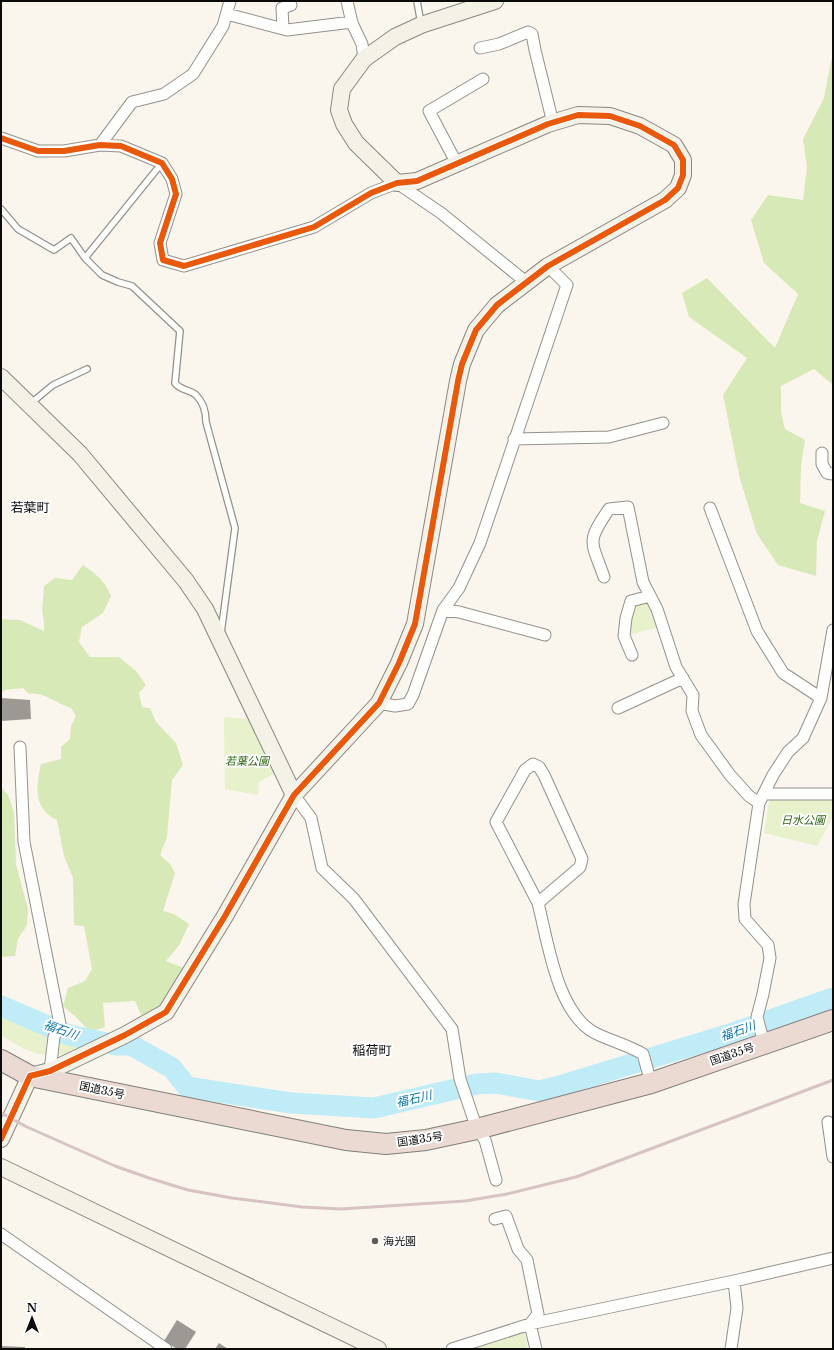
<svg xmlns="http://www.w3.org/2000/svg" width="834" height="1350" viewBox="0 0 834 1350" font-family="'Libre Baskerville','Noto Sans JP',serif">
	<rect width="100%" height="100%" fill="#faf6ed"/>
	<path fill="#e7f1cb" d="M650,602L658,627L629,635V618L634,605Z
		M226,717L248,719L279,771L259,782L258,795L225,789L224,719Z
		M770,796L833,799V816L817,846L764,833Z
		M1,1011L82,1044C80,1049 75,1050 70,1052C44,1062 23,1049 1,1035Z
		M524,1329L528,1349H468Z"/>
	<path fill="#d8e9b8" d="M833,51V385L814,369L781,386V412L785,429L805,440L801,466L800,503L825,511L817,541L816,576L778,565L757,534L740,479L723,395L747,358L689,317L682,293L707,278L775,348L798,294L764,263L751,220L768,195L803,200L807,167L803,139L824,98Z
		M83,565C96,574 105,581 111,596L103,613L82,627L79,642L90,657H119L136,671L146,685L139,693L142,707L150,708L156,722L176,743L183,765L172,780L167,837L160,855L170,864L175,873L163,911L174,914L189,924L180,944L166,961L184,968L163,1008L141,1015L135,1001L103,1003L105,1027L90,1032L77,1018L63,1006L68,988L85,981L92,969L84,926L74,925L73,878L64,856L57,820C33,809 36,786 41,764L61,759V747L70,739L71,726L76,716L71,708C57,704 43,691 29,694L23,688L5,690L1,693V619L20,620L44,631V621L42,611L44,586L55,578L72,580Z
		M1,787L8,795L14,812L16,864L28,909L27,925L18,939L15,956L1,957Z"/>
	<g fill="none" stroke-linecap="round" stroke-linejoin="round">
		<path stroke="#c0ecf8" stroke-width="21" d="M1,1006L69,1035L116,1045H131L172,1068L187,1087L291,1103L374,1108L477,1084L496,1083L539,1091L556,1087L733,1033L833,998"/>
	</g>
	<path fill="#9c9894" d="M1,698L30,700L31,719L1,721Z
		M177,1320L196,1332L185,1349H177L164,1341Z
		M219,1343L228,1349H215Z
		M1,1346L25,1347V1349H1Z"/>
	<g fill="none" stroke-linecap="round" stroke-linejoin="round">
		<defs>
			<path id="lane" d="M417,1L421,24
				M1,209L18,229L54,250L71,238L85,258L102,275L118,282L132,286L180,331L175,383C181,391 189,389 196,395C203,402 206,413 206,422L235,528L221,633
				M85,258L162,163
				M30,404L53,385L87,369"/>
			<path id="street" d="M347,1L352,23L362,44L364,59
				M227,14L287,30L352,22
				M283,29L282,8L291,5
				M480,48L499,44L528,32L532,34L535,50L553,123
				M1,138L38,151H64L100,145L121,146L162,163L172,179L176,194L160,243L163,260L184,266L314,227L371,193L397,183L441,213L526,282
				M100,145L132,102L164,94L193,74L223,26L230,1
				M457,164L429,111L483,79
				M514,439L609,437L663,423
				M822,453V464L827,473L833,474
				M710,508L757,631L783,673L821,698
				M604,577C591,540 586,543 609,509L628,507L643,582L657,609L676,667L693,695L692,711L701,735L730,775L749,796L759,803
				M443,610L459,612L545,635
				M632,655L624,636L626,618L631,601L650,596
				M379,703L395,706L408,704L413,695L443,610L459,588L480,543L567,285L548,266
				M618,708L683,678
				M20,747L24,842L60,1024L54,1037L50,1071
				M533,764L539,767L544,775L582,859L580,867L538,903L496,822L525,770Z
				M764,794H833
				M294,795L311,818L322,868L354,899L452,1029L460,1079L477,1129L485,1140L496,1180
				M538,903C548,942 557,1013 595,1033C611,1041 628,1045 643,1054L651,1083
				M764,1043L757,1017L763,994L770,958L768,945L745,919L744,904L759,803L773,775L788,752L803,738L821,698L833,630
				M828,1122L833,1157
				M495,1219L506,1216L518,1249L527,1260L538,1314L530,1324L536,1349
				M1,1234L166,1349
				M452,1349L530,1324L734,1281L833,1258
				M731,1349L737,1308L734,1281"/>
			<path id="secondary" d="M1,377L80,454L186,581L205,609L294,795
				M1,1139L30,1076L50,1071L125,1035L166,1012L225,916L294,795L379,703L399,663L415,624L458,381L462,364L476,330L497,305L548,266L665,200L678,188L683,175V160L674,145L640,126L610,116L578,115L548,124L417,181L397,183L356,143L344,124L339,110L342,89L364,59L395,37L421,25L495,1
				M1,1167L378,1349"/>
			<path id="highway" d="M1,1060L30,1076L346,1140L386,1144L426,1140L477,1129L651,1083L833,1020"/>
		</defs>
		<use href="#lane" stroke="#93918d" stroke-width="8"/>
		<use href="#street" stroke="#93918d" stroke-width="13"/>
		<use href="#secondary" stroke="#898783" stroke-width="18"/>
		<use href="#highway" stroke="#807e7a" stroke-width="22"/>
		<use href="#lane" stroke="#fefefc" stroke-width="5.5"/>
		<use href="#street" stroke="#fefefc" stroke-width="11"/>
		<use href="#secondary" stroke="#f4f1e7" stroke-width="16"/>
		<use href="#highway" stroke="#eadad2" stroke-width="20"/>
		<path stroke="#d7c2c4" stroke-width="3" d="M1,1113L27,1127L115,1166L149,1178L188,1190L232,1198L302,1207L341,1209L465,1201L507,1194L576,1177L833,1080"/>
		<defs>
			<path id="cycleway" d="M1,138L38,151H64L100,145L121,146L162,163L172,179L176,194L160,243L163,260L184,266L314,227L371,193L397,183L417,181L548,124L578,115L610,116L640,126L674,145L683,160V175L678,188L665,200L548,266L497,305L476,330L462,364L458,381L415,624L399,663L379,703L294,795L225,916L166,1012L125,1035L50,1071L30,1076L1,1139"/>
		</defs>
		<use href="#cycleway" stroke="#fff" stroke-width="8"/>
		<use href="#cycleway" stroke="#e8590c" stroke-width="6"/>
	</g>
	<circle fill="#5f5d5a" stroke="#fff" stroke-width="1.5" cx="375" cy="1241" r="4"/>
	<g text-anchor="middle" stroke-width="4" stroke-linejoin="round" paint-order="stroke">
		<g font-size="11" font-style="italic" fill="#316716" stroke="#fff">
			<text x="247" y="765">若葉公園</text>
			<text x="803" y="824">日水公園</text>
		</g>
		<g font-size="11" fill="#0b0b0b" stroke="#fff">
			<text transform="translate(732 1054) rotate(-19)" y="4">国道35号</text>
			<text transform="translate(102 1090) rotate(12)" y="4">国道35号</text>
			<text transform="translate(420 1139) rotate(-8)" y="4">国道35号</text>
		</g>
		<g font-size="11" fill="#0b0b0b" stroke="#fff" text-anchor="start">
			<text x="383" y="1245">海光園</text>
		</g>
		<g font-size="12" font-style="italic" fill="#0a76a7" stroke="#fff">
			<text transform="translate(61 1030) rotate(19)" y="4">福石川</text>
			<text transform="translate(738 1031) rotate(-19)" y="4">福石川</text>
			<text transform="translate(414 1099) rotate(-13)" y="4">福石川</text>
		</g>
		<g font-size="13" fill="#0b0b0b" stroke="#fff">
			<text x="30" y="512">若葉町</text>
			<text x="372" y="1055">稲荷町</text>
		</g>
	</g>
	<rect width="834" height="1350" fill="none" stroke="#0b0b0b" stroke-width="4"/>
	<g transform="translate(32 1318)" stroke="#ffffff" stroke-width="3" paint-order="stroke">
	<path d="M0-3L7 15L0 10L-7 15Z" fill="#0b0b0b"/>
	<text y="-6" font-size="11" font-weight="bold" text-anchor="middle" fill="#0b0b0b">N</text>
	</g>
</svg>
